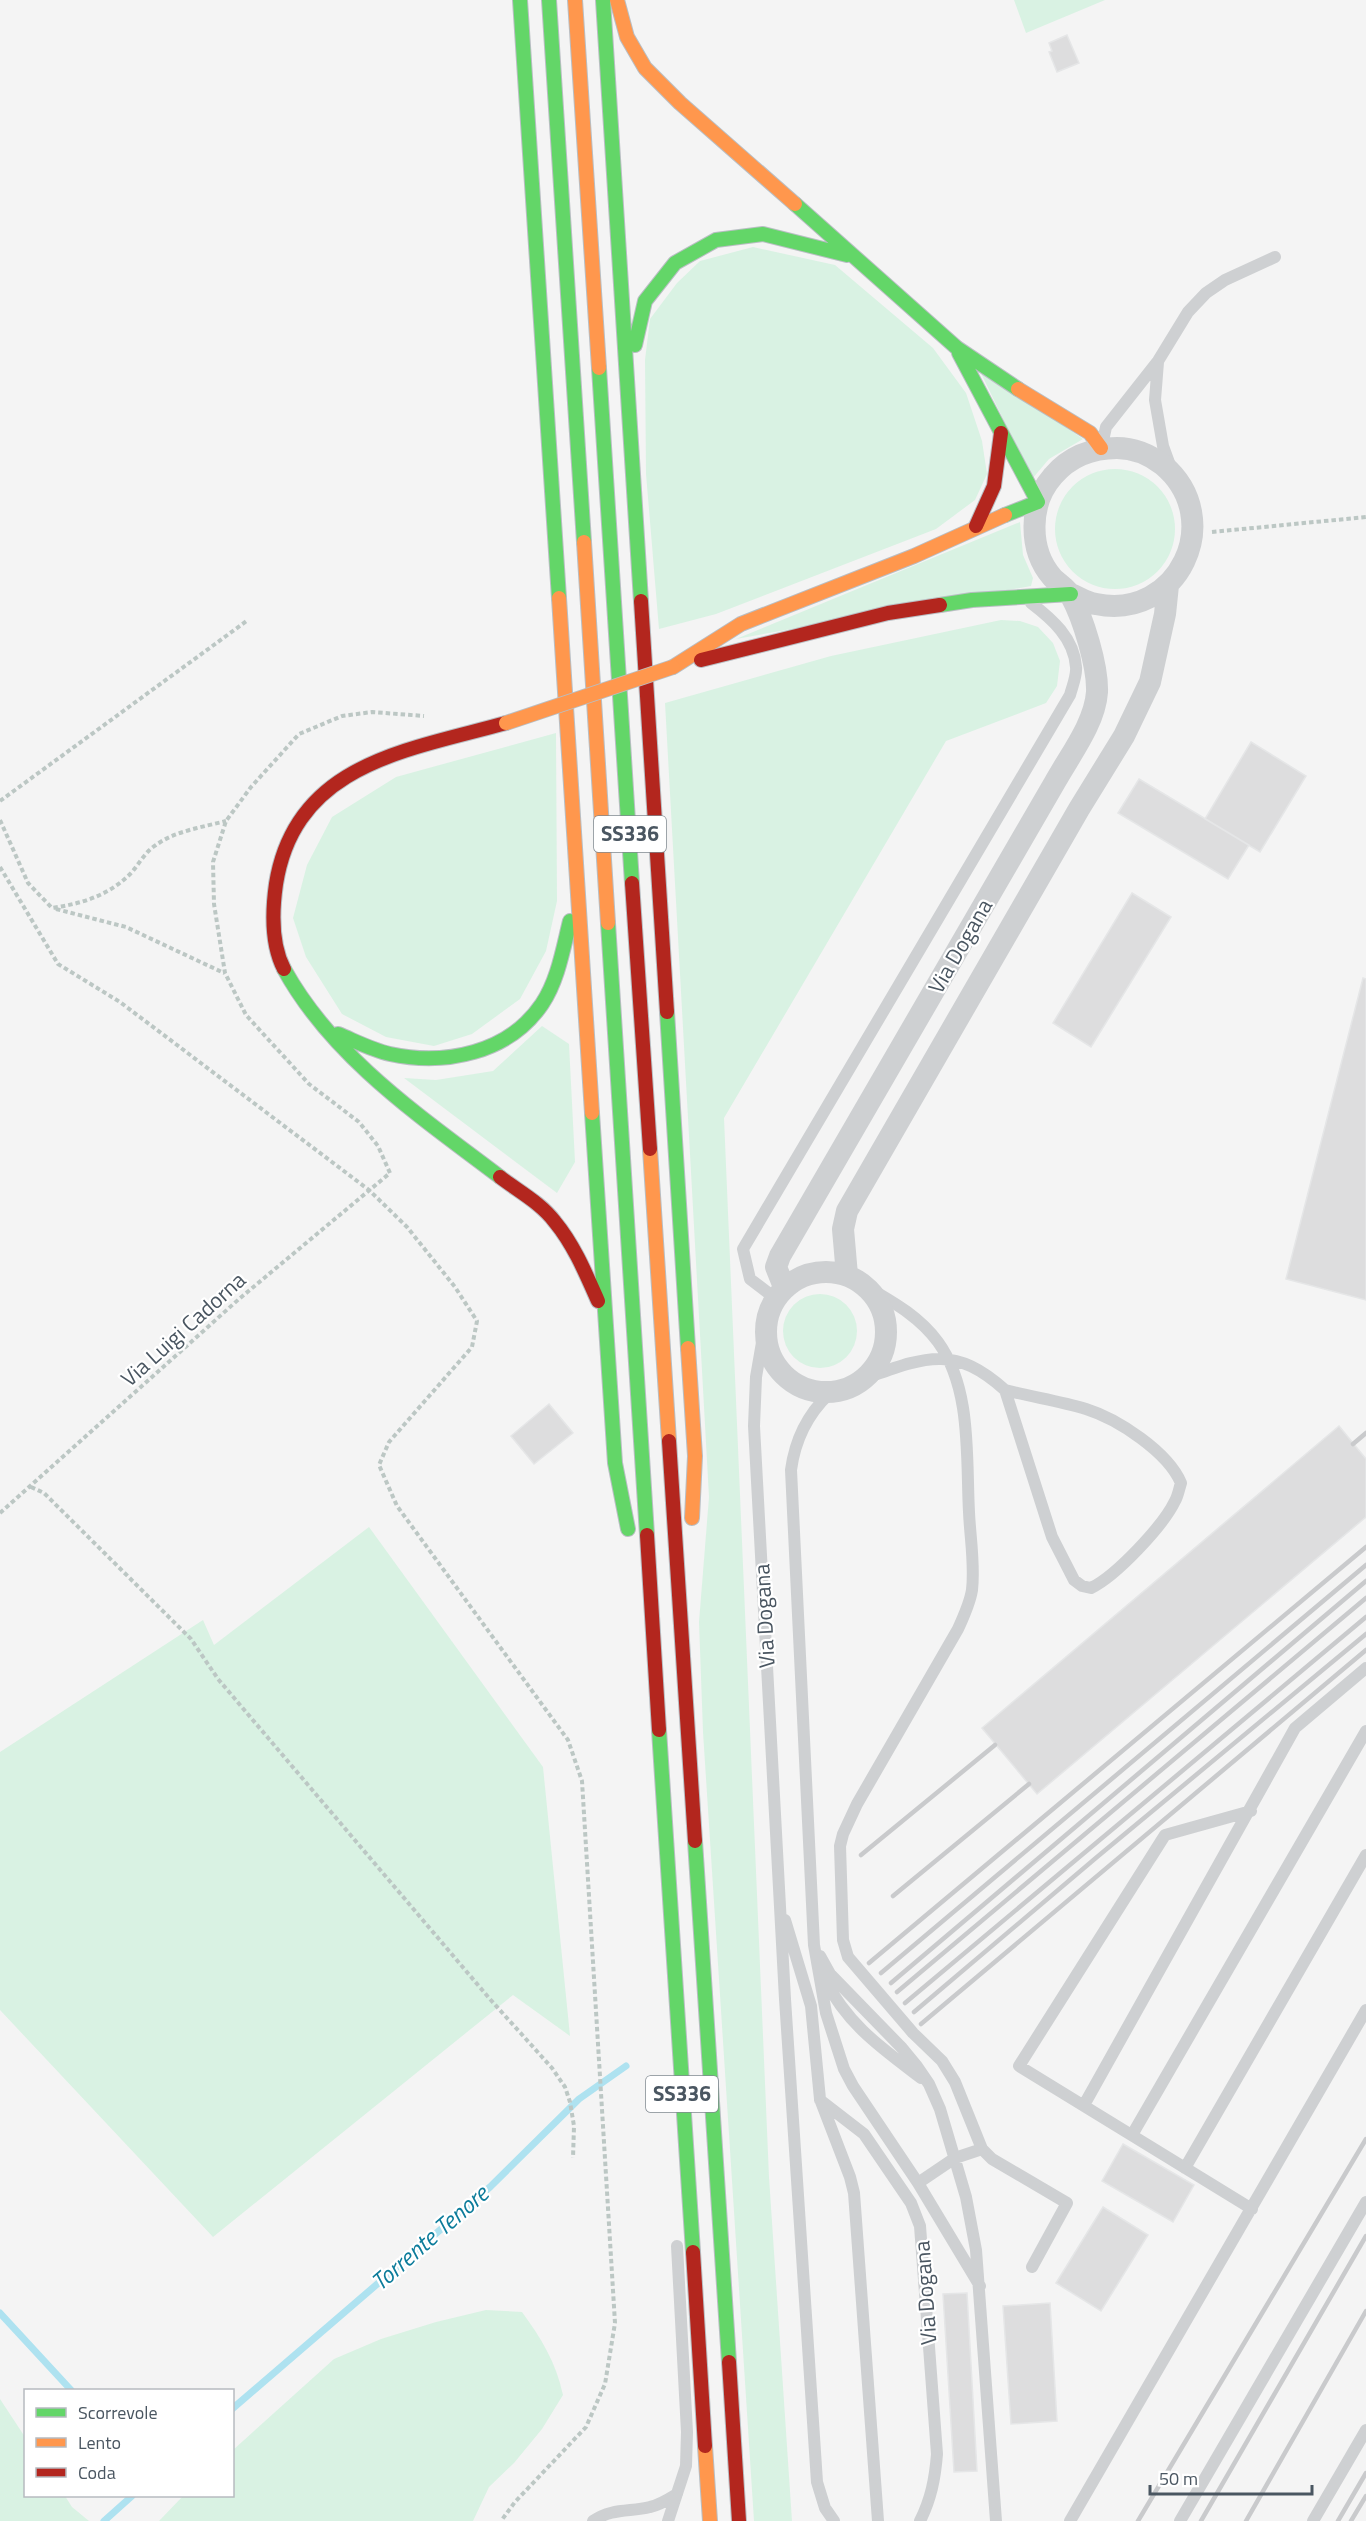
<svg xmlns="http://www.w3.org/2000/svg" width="1366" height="2521" viewBox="0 0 1366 2521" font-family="'Titillium Web',sans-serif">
	<rect width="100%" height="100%" fill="#f4f4f4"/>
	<path fill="#d9f2e3" d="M1014,0H1105L1026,33Z
		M753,247L835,265L933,348L966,393L982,441L987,474L975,500L936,529L716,614L659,629L646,474L645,360L650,319L677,283L700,261Z
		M978,367L1083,439L1049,459L1032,479Z
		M1055 529a60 60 0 1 1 120 0a60 60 0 1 1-120 0Z
		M1020,522L1023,555L1033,578L1031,586L736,639Z
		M1001,620L1020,621L1038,627L1053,643L1060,661L1057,686L1046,703L946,741L724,1118L769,2177L792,2521H754L703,1732L699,1622L709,1497L665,703L831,656Z
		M556,733L557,901L546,951L520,999L472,1034L434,1046L386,1037L342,1014L306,957L293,918L307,865L332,817L396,777Z
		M542,1026L569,1044L575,1162L557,1193L404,1078L436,1080L493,1071Z
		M783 1331a37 37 0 1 1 74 0a37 37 0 1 1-74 0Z
		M369,1527L543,1767L570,2036L513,1995L213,2237L0,2010V1752L203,1620L214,1645Z
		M486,2310L522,2312C541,2338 556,2362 563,2395L542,2429L514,2463L489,2487L473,2521H159L183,2496H232L233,2450L334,2359L381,2339L436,2322Z
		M0,2399L25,2437L26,2496H65L72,2507L89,2521H0Z"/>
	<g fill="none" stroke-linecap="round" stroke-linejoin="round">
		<path stroke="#aee2f0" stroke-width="7" d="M0,2313L71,2390
			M232,2409L490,2187L579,2099L626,2066
			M104,2521L132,2496"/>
	</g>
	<path fill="#ddddde" stroke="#e5e6e7" stroke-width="1.5" d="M1067,35L1079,63L1057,72L1049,52L1052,51L1049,43Z
		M1251,742L1306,776L1260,852L1205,819Z
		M1139,779L1249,845L1228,879L1118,813Z
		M1132,893L1171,917L1091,1047L1053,1023Z
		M1363,978L1366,979V1300L1286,1279Z
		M549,1404L573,1433L534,1464L511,1436Z
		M1339,1426L1366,1459V1517L1037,1794L982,1728Z
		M1123,2144L1194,2185L1173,2222L1102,2181Z
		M1103,2207L1148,2235L1101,2311L1056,2283Z
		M967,2293L977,2471L954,2472L943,2294Z
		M1050,2303L1057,2421L1011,2424L1003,2306Z"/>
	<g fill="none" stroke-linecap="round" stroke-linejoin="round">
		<defs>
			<path id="fast" d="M520,0L559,598
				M549,0L584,542
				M603,0L641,601
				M795,204L957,348L1018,389
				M635,345L645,301L675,263L716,240L763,234L847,255
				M959,353L1038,502L1005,515
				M599,368L632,883
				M940,605L972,600L1071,594
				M608,923L647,1535
				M284,969C333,1058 421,1117 500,1177
				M667,1012L688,1348
				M338,1034C355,1041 372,1050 390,1054C445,1066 509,1053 542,1004C558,980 563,949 570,921
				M592,1113L615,1463L628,1529
				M659,1730L693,2252
				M695,1841L729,2362"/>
			<path id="slow" d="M575,0L599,368
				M617,0L627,37L645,68L680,103L795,204
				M1018,389L1090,433L1101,448
				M584,542L608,923
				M559,598L592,1113
				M673,667L741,624L914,556L1005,515
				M650,1149L669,1441
				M688,1348L695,1456L692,1518
				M705,2446L710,2521"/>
			<path id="jam" d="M976,526L994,486L1001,433
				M641,601L667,1012
				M701,660L888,613L940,605
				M632,883L650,1149
				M284,969C271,944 272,912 276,884C295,763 409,750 506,723
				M500,1177C518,1191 541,1203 555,1222C574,1245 586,1274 598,1301
				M669,1441L695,1841
				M647,1535L659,1730
				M693,2252L705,2446
				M729,2362L739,2521"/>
		</defs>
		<use href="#fast" stroke="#b9bec3" stroke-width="16"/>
		<use href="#slow" stroke="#b9bec3" stroke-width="16"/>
		<use href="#jam" stroke="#b9bec3" stroke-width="16"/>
		<path stroke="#bcc7c4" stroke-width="4" stroke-dasharray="4.5 3" stroke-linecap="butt" d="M1212,532L1366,517
			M0,801L248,620
			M0,820L28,883L52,908C80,904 107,896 128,876C138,867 144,852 156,845C175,831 203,827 226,821
			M0,867L58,964L120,1002L369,1190L407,1227L455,1287L477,1321L472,1347L389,1442L379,1465L397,1506L568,1740L582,1781L615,2323L605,2384L586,2427L515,2502L501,2521
			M56,909L126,927L224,973
			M31,1487L44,1493L191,1639L218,1679L489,1998L552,2068L565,2087L570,2102L574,2126L573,2158
			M0,1513L239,1299L390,1173L378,1146L359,1122L309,1084L246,1015L225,973L214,904L213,862L226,821L251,787L299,734L342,716L372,712L424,716"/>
		<path stroke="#ced0d2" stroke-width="12" d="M1158,362L1155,400L1163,446L1171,468
			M1103,441L1106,427L1158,361L1188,312L1206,293L1225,280L1275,257
			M862,1284C891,1301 918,1315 938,1342C972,1389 966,1457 969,1512C970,1537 975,1564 972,1590C970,1603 964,1616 958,1629L857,1804L843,1834L840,1846L843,1940L848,1957L913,2033L942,2061L955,2082L982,2149L992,2159L1067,2203L1032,2267
			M775,1298L750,1279L743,1249L1070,695C1072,687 1077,676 1076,667C1074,638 1052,619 1031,603
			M764,1331L756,1377L754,1426L785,1999L817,2482L825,2508L834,2521
			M866,1378C925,1357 954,1344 1005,1390L1052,1537L1074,1580L1082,1586L1091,1588C1116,1576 1163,1526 1175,1501C1178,1496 1179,1489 1181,1483C1168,1452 1118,1419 1086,1409C1059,1401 1032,1397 1005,1390
			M829,1394C807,1415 795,1440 791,1470L814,1945L826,2013L844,2069L853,2086L918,2183L980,2286
			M1251,1811L1165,1835L1019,2066L1252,2209
			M785,1920L811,2006L820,2099L850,2177L854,2193L878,2521
			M820,1956L830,1974L902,2048L916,2065L929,2084L940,2109L966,2197L976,2250L996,2521
			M824,1978C847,2024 880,2047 921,2078
			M820,2100L864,2134L911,2203L920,2226L937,2454C935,2479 931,2499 920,2521
			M1084,2105L1295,1728L1366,1668
			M1132,2135L1366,1731
			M1185,2168L1366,1855
			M918,2183L955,2158L982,2149
			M593,2521C612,2508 630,2512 650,2507C660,2505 669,2499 677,2494
			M668,2521L686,2466L687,2432L677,2246
			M1070,2521L1366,2010
			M1180,2521L1366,2202
			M1313,2521L1366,2430"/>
		<path stroke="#ced0d2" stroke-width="22" d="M766 1332a60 60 0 1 1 120 0a60 60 0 1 1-120 0Z
			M847,1275L843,1229L847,1211L1079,809L1124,736L1150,682L1165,614L1168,585
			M784,1287L776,1267L780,1256L1055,782C1070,755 1095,723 1097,692C1098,666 1083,618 1071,596C1067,588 1057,583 1052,577C1028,549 1029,503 1053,476C1070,456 1091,448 1117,448C1134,448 1150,455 1163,465C1227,519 1178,621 1096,604C1087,603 1078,597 1071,594"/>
		<use href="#fast" stroke="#63d668" stroke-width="14"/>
		<use href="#slow" stroke="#ff974d" stroke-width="14"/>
		<use href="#jam" stroke="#b3261e" stroke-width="14"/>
		<path stroke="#c9cacc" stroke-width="4.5" d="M1353,1444L1366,1433
			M861,1855L995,1745
			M893,1896L1029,1784
			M869,1963L1366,1547
			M881,1973L1366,1565
			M891,1983L1366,1581
			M897,1992L1366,1598
			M905,2003L1366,1617
			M914,2012L1097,1857L1366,1634
			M921,2024L1366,1650
			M1138,2521L1366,2139
			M1201,2521L1366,2236
			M1246,2521L1366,2311
			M1338,2521L1366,2473
			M1351,2521L1366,2496"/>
		<defs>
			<path id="slow-bridge" d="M506,723L673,667"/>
		</defs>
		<use href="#slow-bridge" stroke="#b9bec3" stroke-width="16" stroke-linecap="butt"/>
		<use href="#slow-bridge" stroke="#ff974d" stroke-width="14"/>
	</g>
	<g text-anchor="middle" stroke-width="4.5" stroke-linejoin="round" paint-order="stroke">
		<g fill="#fff" stroke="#808990" stroke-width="1.5">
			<rect x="594" y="816" width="72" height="36" rx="4.5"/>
			<rect x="646" y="2076" width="72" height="36" rx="4.5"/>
		</g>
		<g font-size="21" font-weight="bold" fill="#4a5661">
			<text x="630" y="841">SS336</text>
			<text x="682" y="2101">SS336</text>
		</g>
		<g font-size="22" fill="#4a5661" stroke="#fff">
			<text transform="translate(960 946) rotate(-60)" y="8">Via Dogana</text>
			<text transform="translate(183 1329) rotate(-42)" y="8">Via Luigi Cadorna</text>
			<text transform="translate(764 1616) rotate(-93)" y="8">Via Dogana</text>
			<text transform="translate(925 2293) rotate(-94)" y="8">Via Dogana</text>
		</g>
		<g font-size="24" font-style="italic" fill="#0c7c9b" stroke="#fff">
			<text transform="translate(430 2238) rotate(-41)" y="8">Torrente Tenore</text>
		</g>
	</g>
	<rect x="24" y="2389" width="210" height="108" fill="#ffffff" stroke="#b7bbc0" stroke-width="1.5"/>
	<rect x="36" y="2408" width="30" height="9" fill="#63d668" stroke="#b7bbc0" stroke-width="1.5"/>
	<text x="78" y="2419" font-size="18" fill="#4a5661">Scorrevole</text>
	<rect x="36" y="2438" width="30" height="9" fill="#ff974d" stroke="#b7bbc0" stroke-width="1.5"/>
	<text x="78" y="2449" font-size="18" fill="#4a5661">Lento</text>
	<rect x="36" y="2468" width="30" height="9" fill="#b3261e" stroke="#b7bbc0" stroke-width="1.5"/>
	<text x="78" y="2479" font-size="18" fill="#4a5661">Coda</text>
	<path d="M1150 2485v9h162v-9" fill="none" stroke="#4a5661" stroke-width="3"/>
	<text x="1159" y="2485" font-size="18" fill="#4a5661" stroke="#ffffff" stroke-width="4.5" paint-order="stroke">50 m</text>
</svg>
